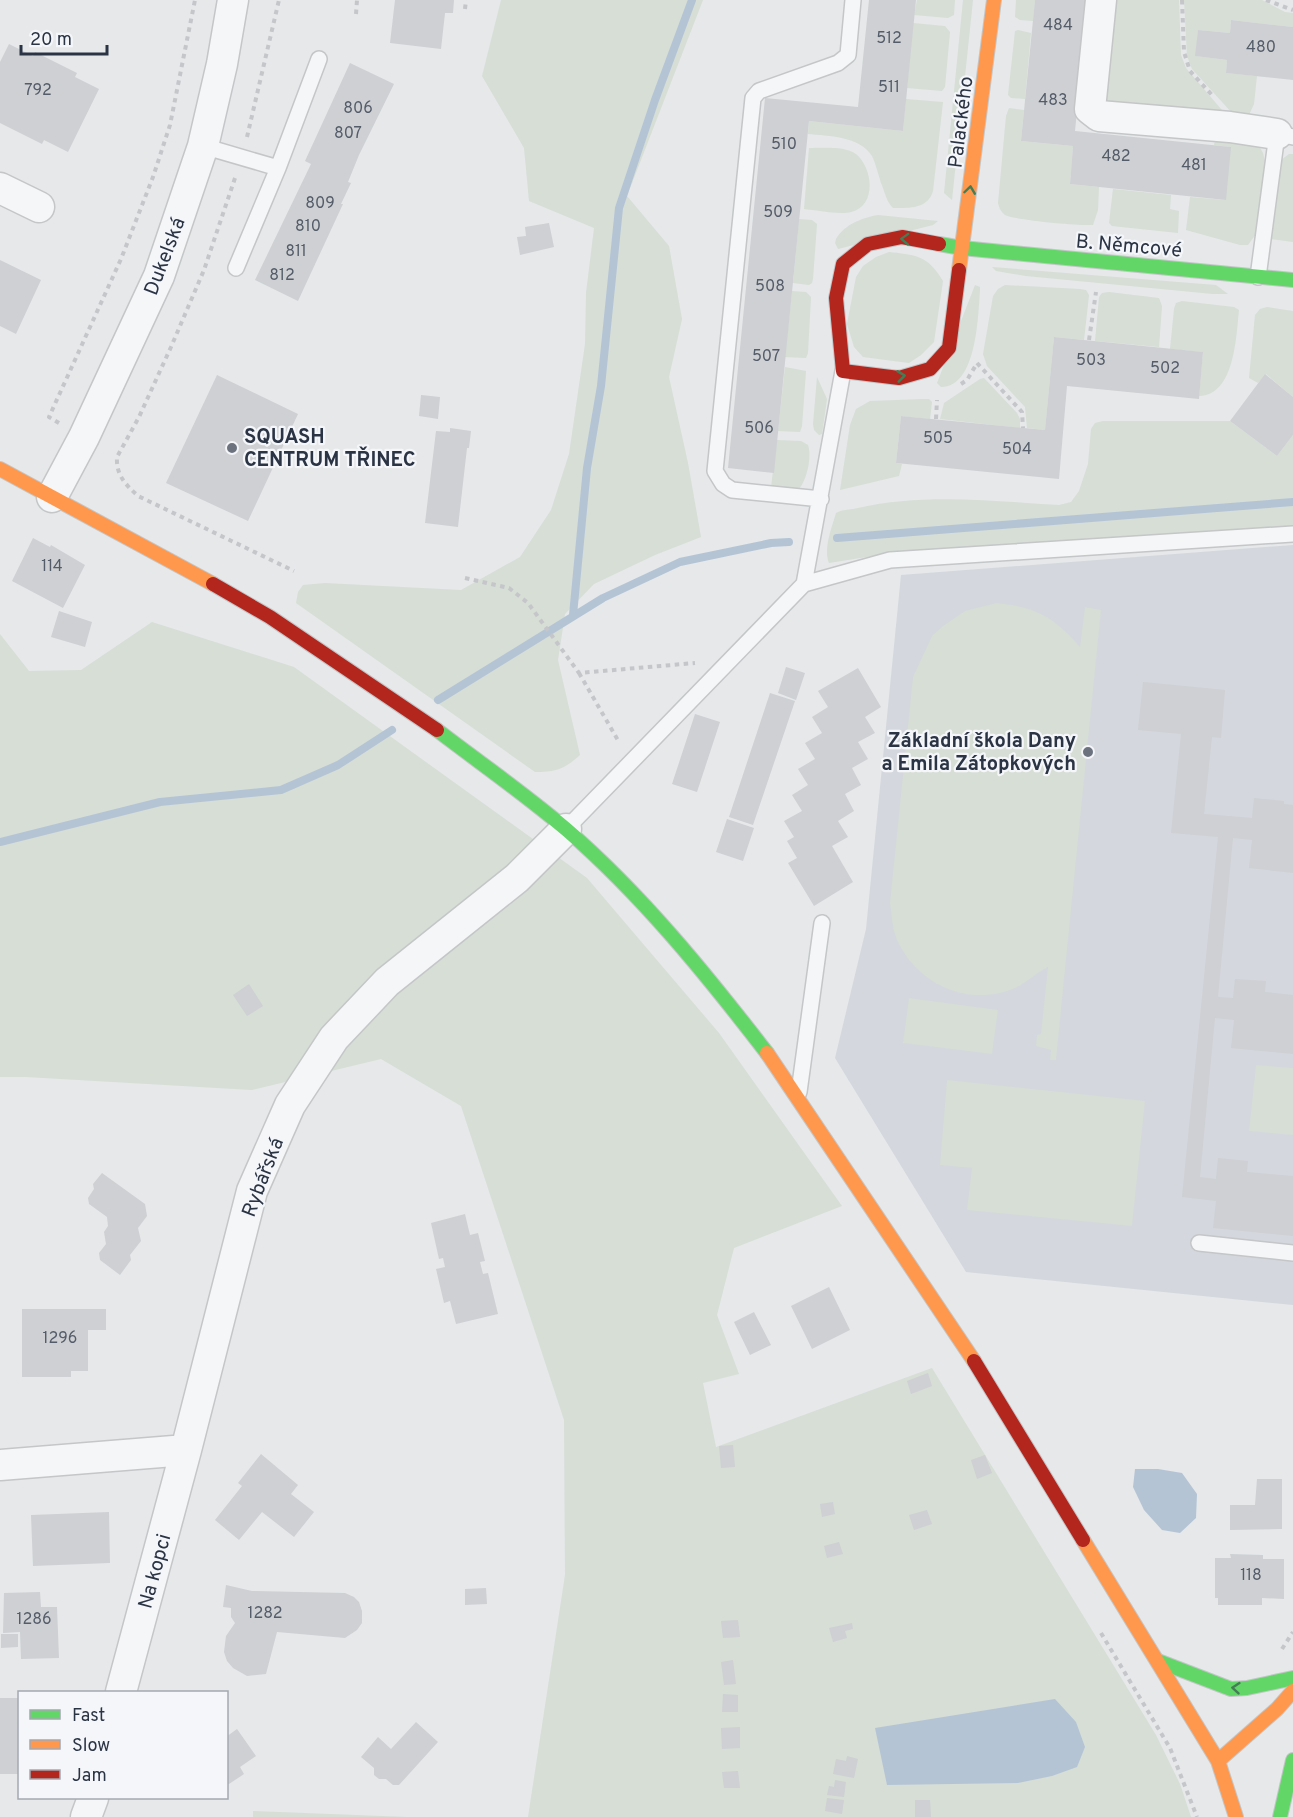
<svg xmlns="http://www.w3.org/2000/svg" width="1293" height="1817" viewBox="0 0 1293 1817" font-family="Overpass,sans-serif">
	<rect width="100%" height="100%" fill="#e6e8ea"/>
	<path fill="#d4d7dd" d="M1293,545V1305L966,1272L835,1058L866,929L901,575Z"/>
	<path fill="#d6ded6" d="M501,0H703L627,196L669,246L682,319L669,377L688,463L701,537L655,555L594,584L565,614L558,660L580,755C564,769 557,772 535,772L296,603L298,592L303,585L325,583L461,590L520,557L551,510L569,454L585,344L586,293L594,228L529,201L524,148L482,76Z
		M917,0H955L954,15L948,18L914,15Z
		M963,0H973L952,200L944,193Z
		M1016,0H1035L1033,21L1020,20L1015,17Z
		M1114,0H1179L1181,55L1186,68L1227,116L1103,110Z
		M1184,0H1262L1285,12L1293,13V27L1231,20L1230,33L1198,30L1196,56L1227,60L1226,73L1257,76L1254,104L1248,117L1233,114L1192,69L1187,56Z
		M913,23L945,26L950,32L945,87L942,91L907,88Z
		M1018,30L1031,33L1025,99L1011,98L1008,95L1015,31Z
		M906,99L943,102L933,191C928,209 909,208 893,208C886,201 885,192 881,183C878,174 876,164 872,156C860,136 828,136 808,134L809,121L903,131Z
		M1009,108L1024,110L1021,141L1073,146L1070,184L1099,187L1098,210L1093,225C1080,226 1014,220 1005,215C1001,212 999,208 998,203L1006,116Z
		M1216,134L1257,142L1263,153L1266,166L1256,234L1248,245H1240L1186,230L1190,197L1225,200L1230,147L1214,145Z
		M809,148C823,148 845,146 856,154C873,168 877,206 851,212C840,215 816,210 804,209Z
		M1289,154H1293V242L1271,239L1281,160Z
		M1113,189L1171,195L1170,209L1179,211L1178,233L1112,226L1109,223Z
		M878,215L938,221L933,225L838,249L835,243L836,239C845,224 862,218 878,215Z
		M799,219L812,220L817,224L813,279L812,283L809,285L793,283Z
		M889,252C917,255 928,256 943,281L934,342L921,355L909,363L863,357L854,347L847,324L856,277L863,266L876,257Z
		M992,267L1216,285L1228,294H1213L1026,276L996,271Z
		M975,285L980,287V290C978,316 977,387 941,387L937,383Z
		M1005,285L1080,289L1086,290L1089,295L1084,340L1054,337L1045,430L1027,428L1025,407L987,366L983,354L993,296L998,289Z
		M792,291L806,292L811,297L808,353L806,358L785,357Z
		M1109,292L1159,298L1162,306L1159,347L1095,341L1099,297L1102,293Z
		M1182,301L1234,307L1239,310C1236,337 1235,395 1199,396L1203,352L1170,349L1174,309L1176,303Z
		M1267,307L1293,311V397L1266,374L1258,383L1249,378L1255,315L1260,309Z
		M785,367L806,371L802,426L800,432L778,431Z
		M817,377L827,399L822,434L819,435L814,430L813,424Z
		M984,378L1017,413L1020,419V428L940,419L944,403L980,379Z
		M923,399H929L932,402L930,419L901,416L896,463L902,464L899,476L840,490L850,425L856,409L870,401Z
		M1103,421H1230L1277,456L1293,435V531L1062,547L879,555L829,563C823,549 832,527 836,513C843,509 850,510 858,508C924,493 992,501 1059,505L1071,502L1079,491L1088,464L1091,429L1095,423Z
		M777,440L801,441L808,445C812,456 807,480 799,489L771,487Z
		M997,603C1036,607 1055,618 1080,647L1085,607L1101,610L1056,1060H1050L1051,1050L1036,1046L1037,1035L1041,1034L1048,967C1036,973 1025,984 1013,989C967,1007 917,984 897,940C892,929 892,915 890,903L913,677L932,636L943,626L965,611Z
		M152,622L294,667L587,878L719,1033L842,1206L734,1248L717,1315L739,1374L703,1383L716,1447L932,1368L1156,1735L1180,1784L1191,1817H528L565,1575L564,1420L461,1106L381,1059L252,1090L26,1077H0V634L29,671L81,670Z
		M909,998L998,1010L992,1054L903,1043Z
		M1256,1065L1293,1068V1135L1249,1131Z
		M947,1080L1145,1101L1132,1226L967,1210L972,1168L940,1165Z
		M253,1811L407,1817H253Z"/>
	<path fill="#b4c4d5" d="M1135,1469H1158L1182,1473L1197,1494L1196,1518L1180,1533L1162,1530L1144,1510L1133,1487Z
		M1055,1699L1076,1722L1085,1747L1077,1767L1052,1776L1018,1783L887,1785L875,1728Z"/>
	<g fill="none" stroke-linecap="round" stroke-linejoin="round">
		<path stroke="#b4c4d5" stroke-width="8" d="M837,538L1293,502
			M573,615L587,468L601,386L619,208L655,100L692,0
			M438,700L603,598L680,562L771,543L789,542
			M0,842L160,802L281,790L338,765L392,730"/>
	</g>
	<path fill="#ced0d3" d="M395,0H454L453,13H445L441,49L390,43Z
		M869,0H916L903,131L809,121L774,473L728,468L765,98L858,107Z
		M1035,0H1088L1075,131L1231,147L1226,200L1070,184L1073,146L1021,141Z
		M1231,20L1293,27V80L1226,73L1227,60L1195,56L1198,30L1230,33Z
		M9,44L33,56L35,52L77,73L75,77L99,89L68,152L44,140L42,144L0,123V62Z
		M350,63L394,84L359,155L348,182L351,183L341,204H343L298,301L255,280L311,164L305,161Z
		M549,223L554,247L520,255L517,237L526,236L525,227Z
		M0,260L41,280L16,334L0,326Z
		M1054,337L1203,352L1199,399L1067,386L1059,479L896,463L901,416L1045,430Z
		M1265,374L1293,397V435L1277,456L1230,421Z
		M217,375L298,414L248,521L166,483Z
		M421,395L440,397L438,419L419,416Z
		M450,428L471,431L469,448H467L458,527L425,523L436,431L450,432Z
		M33,538L50,547L51,545L85,565L63,608L12,581Z
		M59,611L92,622L85,647L51,637Z
		M786,667L805,673L796,700L778,693Z
		M858,668L881,707L865,717L875,733L858,742L868,759L852,768L861,785L845,794L854,811L838,821L848,837L832,846L853,882L814,906L788,863L797,858L787,841L794,837L784,821L802,811L792,795L808,785L798,769L815,759L805,743L822,733L812,717L828,707L818,691Z
		M1143,682L1225,690L1221,738L1212,737L1204,814L1252,818L1254,798L1284,801V804L1293,805V873L1249,868L1252,840L1233,838L1218,997L1233,998L1235,979L1266,981L1265,992L1293,995V1054L1231,1048L1234,1020L1215,1018L1200,1177L1216,1179L1218,1158L1248,1161L1247,1172L1293,1176V1236L1213,1228L1216,1201L1182,1197L1218,837L1171,833L1181,734L1138,730Z
		M770,693L795,701L753,825L729,817Z
		M695,714L720,722L697,792L672,784Z
		M727,819L754,828L743,861L716,852Z
		M249,984L263,1006L247,1016L233,995Z
		M102,1173L145,1204L147,1216L138,1228L141,1241L130,1255L131,1260L120,1275L100,1260L99,1253L106,1244L104,1232L108,1226L107,1217L89,1204L88,1198L94,1189L93,1184Z
		M465,1214L470,1235L478,1233L485,1261L480,1262L483,1274L488,1273L498,1314L456,1324L450,1301L444,1303L436,1269L445,1267L443,1258L439,1259L431,1223Z
		M829,1287L850,1330L812,1349L791,1306Z
		M22,1309H106V1330H88V1371H71V1377H22Z
		M754,1312L771,1345L750,1355L734,1322Z
		M928,1373L932,1386L911,1394L907,1381Z
		M733,1445L735,1467L721,1468L719,1446Z
		M261,1454L298,1485L291,1494L314,1512L294,1537L262,1512L239,1540L215,1520L242,1486L238,1483Z
		M985,1455L992,1473L977,1479L971,1460Z
		M1257,1479H1282V1529L1230,1530V1505H1255Z
		M833,1502L835,1514L822,1517L820,1504Z
		M927,1510L932,1524L914,1530L909,1515Z
		M109,1512L110,1563L33,1566L31,1515Z
		M839,1542L843,1554L827,1558L824,1546Z
		M1230,1554L1263,1555V1559H1284V1599L1262,1598V1605H1218V1598H1215V1558H1231Z
		M226,1585L252,1591L345,1593L354,1597L359,1602L362,1611V1623L357,1630L345,1638L277,1632L266,1674L247,1676L233,1668L227,1661L224,1652L226,1636L235,1623L231,1617V1608L223,1607Z
		M486,1588L487,1604L465,1605V1589Z
		M40,1592L41,1607H57L59,1658L21,1659L20,1632L3,1633L4,1593Z
		M738,1620L740,1637L723,1638L721,1621Z
		M852,1623L853,1629L845,1631L847,1638L833,1642L829,1628Z
		M1,1634H18V1647L1,1648Z
		M733,1660L736,1684L724,1685L721,1662Z
		M723,1694L738,1695V1712H722Z
		M0,1698H20V1774H0Z
		M416,1722L438,1742L399,1785H393L386,1779H379L374,1775V1768L361,1757L378,1737L391,1749Z
		M740,1727V1748L722,1749L721,1728Z
		M237,1729L256,1756L240,1767L244,1774L226,1786V1737Z
		M847,1756L858,1759L854,1778L833,1774L836,1759L846,1761Z
		M738,1771L740,1788H724L722,1772Z
		M835,1780L846,1782L844,1797L827,1795L829,1786L834,1787Z
		M827,1798L844,1800L842,1814L825,1811Z
		M915,1800H930L931,1817H915Z"/>
	<g fill="none" stroke-linecap="round" stroke-linejoin="round">
		<defs>
			<path id="lane" d="M203,146L278,168L319,59
				M236,268L278,168
				M1258,277L1277,134L1293,137
				M821,499L732,490L723,484L715,471L753,98L759,91L838,63L848,55L853,0
				M804,584L890,560L1293,534
				M566,829L804,584L843,371
				M799,1092L822,923
				M1199,1243L1293,1253"/>
			<path id="street" d="M1101,0L1090,109L1099,116L1230,127L1277,134
				M0,188L39,207
				M52,497L84,437L159,276L203,146L222,64L233,0
				M0,1465L186,1450L252,1191L290,1105L334,1038L387,982L517,878L566,829
				M121,1692L186,1450
				M86,1817L93,1798"/>
			<path id="fast" d="M939,244L962,248L1293,280
				M437,730C480,763 525,794 567,830C642,895 706,974 767,1053
				M1158,1661L1231,1689L1247,1688L1293,1678
				M1280,1817L1293,1760"/>
			<path id="slow" d="M959,270L994,0
				M0,469L213,584
				M767,1053L974,1361
				M1083,1540L1218,1761L1236,1817
				M1218,1761L1277,1709L1293,1691"/>
			<path id="jam" d="M939,244L902,237L868,244L843,264L836,298L843,371L899,378L930,369L949,348L959,270
				M213,584L270,617L437,730
				M974,1361L1083,1540"/>
		</defs>
		<use href="#lane" stroke="#c4c6c8" stroke-width="18"/>
		<use href="#street" stroke="#c4c6c8" stroke-width="33"/>
		<use href="#fast" stroke="#c4c6c8" stroke-width="16"/>
		<use href="#slow" stroke="#c4c6c8" stroke-width="16"/>
		<use href="#jam" stroke="#c4c6c8" stroke-width="16"/>
		<path stroke="#c5c6ca" stroke-width="4" stroke-dasharray="4.5 4.5" stroke-linecap="butt" d="M1182,0L1184,52L1190,71L1212,95
			M1266,0L1293,10
			M465,9L466,0
			M356,14L357,0
			M247,137L279,0
			M235,178L204,270L171,347L139,417L117,457C116,475 125,484 138,496L294,571
			M1089,340L1096,292
			M977,363L1022,412L1023,428
			M961,384L967,380L976,365
			M936,419L937,400
			M59,423L49,417L121,259L153,177L170,125L195,0
			M465,578L509,588L528,603L579,673L695,663
			M579,673L619,742
			M1101,1633L1170,1748L1197,1817
			M1282,1649L1293,1632"/>
		<use href="#lane" stroke="#f5f6f7" stroke-width="15"/>
		<use href="#street" stroke="#f5f6f7" stroke-width="30"/>
		<use href="#fast" stroke="#63d668" stroke-width="14"/>
		<use href="#slow" stroke="#ff974d" stroke-width="14"/>
		<use href="#jam" stroke="#b3261e" stroke-width="14"/>
	</g>
	<defs><path id="oneway-chevron" d="M-2-3.5L2.5 0L-2 3.5" fill="none" stroke-width="1.6" stroke-linecap="round" stroke-linejoin="round" transform="scale(1.5)"/></defs>
	<g stroke="#447d55">
		<use href="#oneway-chevron" transform="translate(970 190) rotate(-82)"/>
		<use href="#oneway-chevron" transform="translate(905 239) rotate(-178)"/>
		<use href="#oneway-chevron" transform="translate(901 376) rotate(-7)"/>
		<use href="#oneway-chevron" transform="translate(1236 1688) rotate(-175)"/>
	</g>
	<g fill="#6c737f" stroke="#f4f6f9" stroke-width="2">
		<circle cx="232" cy="448" r="6"/>
		<circle cx="1088" cy="752" r="6"/>
	</g>
	<g text-anchor="middle" stroke-width="4.5" stroke-linejoin="round" paint-order="stroke">
		<g font-size="16" fill="#545c69">
			<text x="1058" y="30">484</text>
			<text x="889" y="43">512</text>
			<text x="1261" y="52">480</text>
			<text x="889" y="92">511</text>
			<text x="38" y="95">792</text>
			<text x="1053" y="105">483</text>
			<text x="358" y="113">806</text>
			<text x="348" y="138">807</text>
			<text x="784" y="149">510</text>
			<text x="1116" y="161">482</text>
			<text x="1194" y="170">481</text>
			<text x="320" y="208">809</text>
			<text x="778" y="217">509</text>
			<text x="308" y="231">810</text>
			<text x="296" y="256">811</text>
			<text x="282" y="280">812</text>
			<text x="770" y="291">508</text>
			<text x="766" y="361">507</text>
			<text x="1091" y="365">503</text>
			<text x="1165" y="373">502</text>
			<text x="759" y="433">506</text>
			<text x="938" y="443">505</text>
			<text x="1017" y="454">504</text>
			<text x="52" y="571">114</text>
			<text x="60" y="1343">1296</text>
			<text x="1251" y="1580">118</text>
			<text x="265" y="1618">1282</text>
			<text x="34" y="1624">1286</text>
		</g>
		<g font-size="20" fill="#2b3445" stroke="#f4f6f9">
			<text transform="translate(960 122) rotate(-83)" y="7">Palackého</text>
			<text transform="translate(1129 245) rotate(5)" y="7">B. Němcové</text>
			<text transform="translate(164 256) rotate(-69)" y="7">Dukelská</text>
			<text transform="translate(262 1177) rotate(-69)" y="7">Rybářská</text>
			<text transform="translate(154 1571) rotate(-75)" y="7">Na kopci</text>
		</g>
		<g font-size="20" font-weight="bold" fill="#2b3445" stroke="#f4f6f9" text-anchor="start">
			<text x="244" y="443">SQUASH<tspan x="244" dy="23">CENTRUM TŘINEC</tspan></text>
			<text x="1076" y="747" text-anchor="end">Základní škola Dany<tspan x="1076" dy="23">a Emila Zátopkových</tspan></text>
		</g>
	</g>
	<rect x="18" y="1691" width="210" height="108" fill="#f4f6f9" stroke="#a4a8b1" stroke-width="1.5"/>
	<rect x="30" y="1710" width="30" height="9" fill="#63d668" stroke="#a4a8b1" stroke-width="1.5"/>
	<text x="72" y="1721" font-size="18" fill="#2b3445">Fast</text>
	<rect x="30" y="1740" width="30" height="9" fill="#ff974d" stroke="#a4a8b1" stroke-width="1.5"/>
	<text x="72" y="1751" font-size="18" fill="#2b3445">Slow</text>
	<rect x="30" y="1770" width="30" height="9" fill="#b3261e" stroke="#a4a8b1" stroke-width="1.5"/>
	<text x="72" y="1781" font-size="18" fill="#2b3445">Jam</text>
	<path d="M21 45v9h86v-9" fill="none" stroke="#2b3445" stroke-width="3"/>
	<text x="30" y="45" font-size="18" fill="#2b3445" stroke="#f4f6f9" stroke-width="4.5" paint-order="stroke">20 m</text>
</svg>
